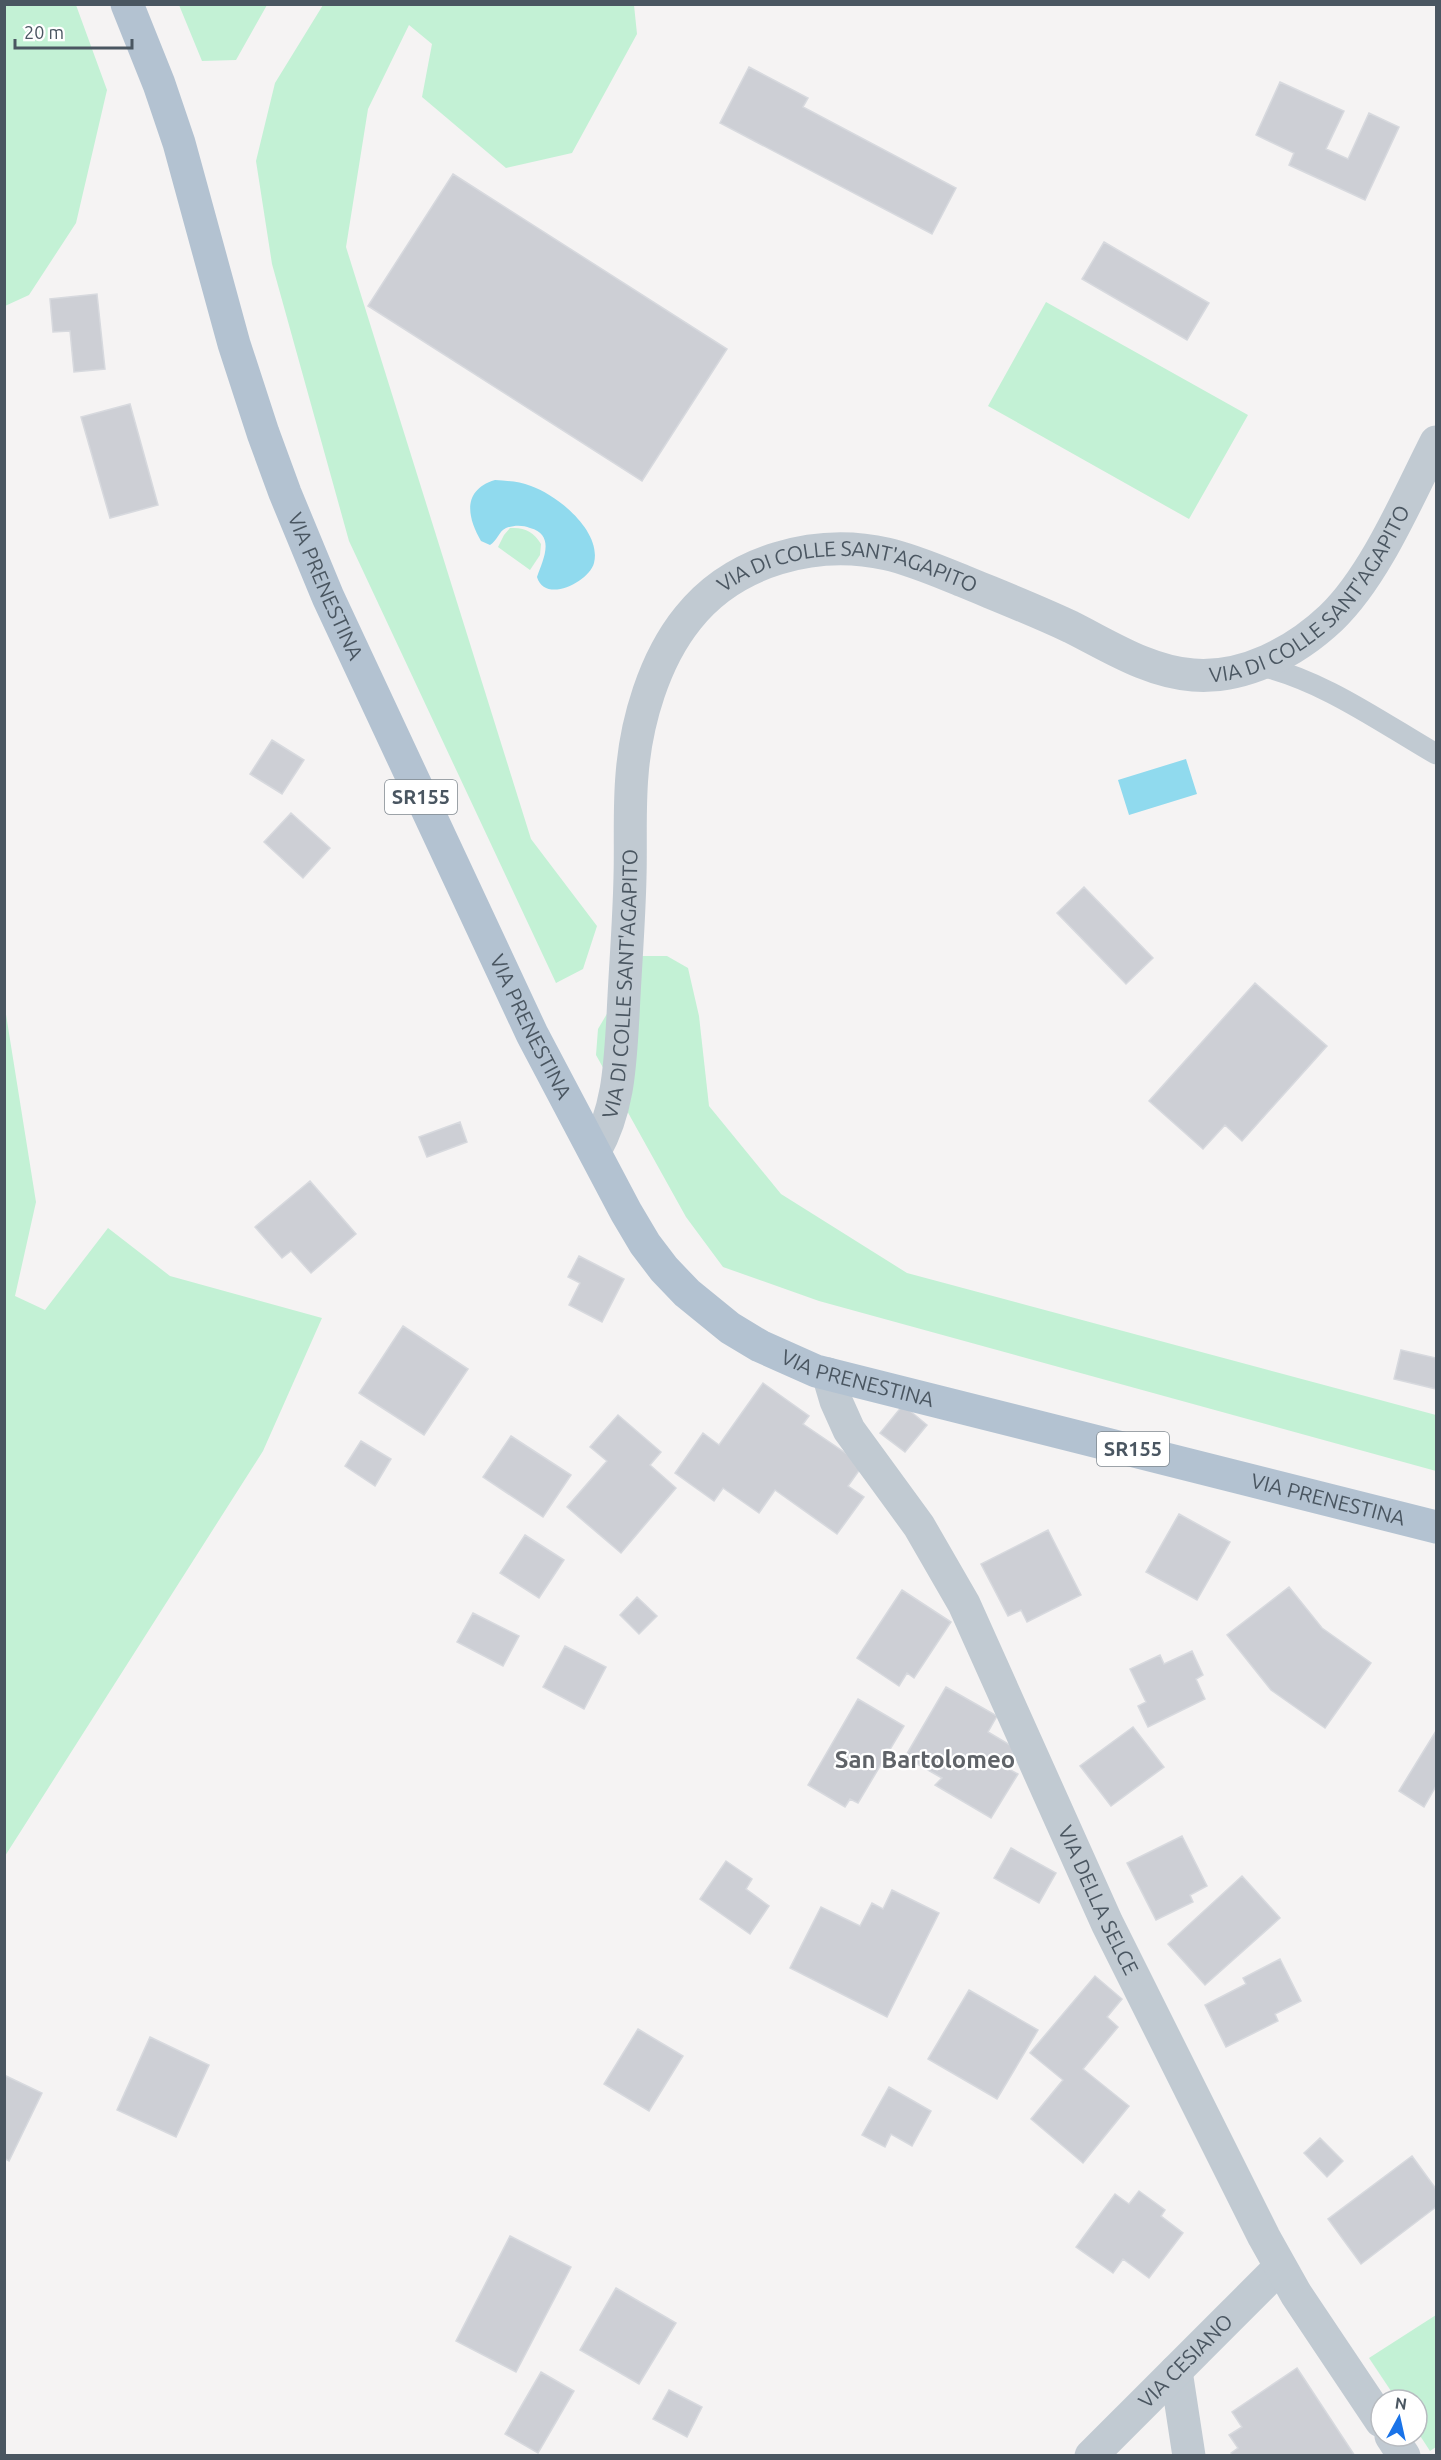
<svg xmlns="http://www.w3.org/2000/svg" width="1441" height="2460" viewBox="0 0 1441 2460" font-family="Ubuntu,sans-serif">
	<rect width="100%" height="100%" fill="#f5f3f3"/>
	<path fill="#c3f1d5" d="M4,5H76L107,90L76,223L29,295L5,306Z
		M179,5H267L236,60L202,61Z
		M323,5H634L637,34L572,153L506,168L422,97L432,44L409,25L368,109L346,247L531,839L597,926L583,969L556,983L349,541L272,264L256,161L275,83Z
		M1046,302L1248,415L1189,519L988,406Z
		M510,528C525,527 534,532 541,544L540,555L530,570L498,547L504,535Z
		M641,956H667L688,968L699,1016L709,1106L781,1194L907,1273L1436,1415V1471L819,1301L723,1267L686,1217L596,1055L598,1029Z
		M4,1002L36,1202L15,1296L45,1310L108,1228L170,1276L322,1318L263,1451L5,1856Z
		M1436,2315V2447L1430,2451L1417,2431V2400H1397L1369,2358Z"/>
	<path fill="#90daee" d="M495,480C507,481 519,481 531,486C557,495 602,531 594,563C589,582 545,604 537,577C543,560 556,535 530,528C523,525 514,525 506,528C499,531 497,541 490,545L481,541C467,517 462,490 495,480Z
		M1186,759L1197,794L1129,815L1118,780Z"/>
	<path fill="#cdcfd5" stroke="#d7d9de" stroke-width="1.5" d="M749,67L808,98L803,107L956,188L932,234L720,123Z
		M1280,82L1344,111L1326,149L1348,159L1369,113L1399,127L1365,200L1289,165L1294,153L1256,135Z
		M453,174L727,349L642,481L368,306Z
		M1104,242L1209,303L1187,340L1082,279Z
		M97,294L105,369L74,372L70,331L53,332L50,299Z
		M130,404L158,505L110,518L81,417Z
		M272,740L304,760L282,794L250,774Z
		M291,813L330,848L303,878L264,842Z
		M1084,887L1153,958L1126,984L1057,913Z
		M1255,983L1327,1046L1242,1141L1225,1125L1203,1149L1149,1101Z
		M460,1122L467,1142L427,1157L419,1137Z
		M310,1181L356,1234L311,1273L291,1251L282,1258L255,1227Z
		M579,1256L624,1279L602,1322L569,1305L580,1283L568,1277Z
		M403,1326L468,1369L424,1435L359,1393Z
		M1401,1350L1436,1358V1389L1394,1379Z
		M763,1383L809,1416L803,1424L863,1465L848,1486L864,1497L837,1534L775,1490L759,1513L723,1488L714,1501L675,1473L703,1433L719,1445Z
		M903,1405L927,1425L905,1452L880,1433Z
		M618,1415L661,1452L650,1465L676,1488L621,1553L567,1507L607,1461L590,1447Z
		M511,1436L571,1475L543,1517L483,1477Z
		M361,1441L391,1459L375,1486L345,1466Z
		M1179,1514L1230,1542L1197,1600L1146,1572Z
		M1048,1530L1081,1595L1027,1622L1021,1610L1008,1616L981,1564Z
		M525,1535L564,1560L539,1598L500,1573Z
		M1289,1587L1322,1628L1371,1663L1325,1728L1271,1690L1227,1635Z
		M902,1590L951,1622L914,1678L907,1673L899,1686L857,1658Z
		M637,1597L657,1616L639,1634L620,1615Z
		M473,1613L519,1636L503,1666L457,1642Z
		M565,1646L606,1667L584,1709L543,1687Z
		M1192,1651L1203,1675L1196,1679L1205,1699L1148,1727L1138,1706L1146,1702L1130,1669L1160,1655L1164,1664Z
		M946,1687L997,1716L988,1732L1015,1748L1005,1767L1018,1774L991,1818L935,1785L942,1778L905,1757Z
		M858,1699L904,1726L858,1803L850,1799L845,1807L808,1785Z
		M1133,1727L1164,1767L1111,1806L1080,1766Z
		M1436,1731V1786L1424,1807L1399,1791Z
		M1182,1836L1207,1886L1190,1895L1193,1902L1156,1920L1127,1863Z
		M1011,1848L1056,1873L1039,1903L994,1878Z
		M726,1861L752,1879L746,1889L769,1906L750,1934L700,1899Z
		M1242,1876L1280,1918L1205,1985L1168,1944Z
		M892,1890L939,1913L887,2017L790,1968L821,1907L860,1926L872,1903L883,1909Z
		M1280,1959L1301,2001L1275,2014L1278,2021L1226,2047L1205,2005L1246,1984L1243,1978Z
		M1095,1976L1122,1999L1107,2017L1118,2027L1083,2069L1129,2106L1083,2163L1031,2119L1063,2080L1030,2053Z
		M969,1990L1038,2030L997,2099L928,2059Z
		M638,2029L683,2056L649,2111L604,2084Z
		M150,2037L209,2065L176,2137L117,2110Z
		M4,2075L42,2093L9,2161L4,2158Z
		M889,2087L931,2111L912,2146L891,2134L885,2147L862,2135Z
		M1320,2138L1343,2161L1327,2177L1304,2153Z
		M1412,2156L1436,2189V2207L1361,2264L1328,2219Z
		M1139,2191L1165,2210L1161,2216L1183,2233L1149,2278L1123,2259L1113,2273L1076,2247L1115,2194L1129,2204Z
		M510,2236L571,2267L516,2372L456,2341Z
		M616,2288L676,2323L639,2384L580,2350Z
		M1297,2368L1355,2456H1232L1231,2453L1238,2448L1229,2435L1242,2427L1232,2412Z
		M541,2372L574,2391L538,2453L505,2434Z
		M669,2390L702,2407L687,2437L653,2419Z"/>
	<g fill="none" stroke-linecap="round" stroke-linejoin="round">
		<path stroke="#c1cad2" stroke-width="21" d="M1257,665C1323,680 1379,721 1436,754"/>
		<g stroke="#c1cad2" stroke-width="33">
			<path id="s1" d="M595,1151C619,1108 620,1064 623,1016C625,970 629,924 630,877C631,843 629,809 632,775C636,722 654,660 688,618C734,560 816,538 887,554C913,560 938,571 963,581C999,596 1035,610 1071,627C1109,646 1149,672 1193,675C1244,679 1295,652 1331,618C1375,576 1408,497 1436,442"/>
			<path d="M1176,2371L1189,2456"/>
			<path id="s2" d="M1091,2456L1280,2267"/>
		</g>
		<g stroke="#c1cad2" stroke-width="33">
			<path id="s3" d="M828,1374L836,1401L849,1430L919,1526L964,1604L1107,1923L1264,2237L1296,2294L1381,2421"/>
			<path d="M1391,2436L1404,2456"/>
		</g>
		<path stroke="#b3c2d1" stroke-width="33" id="s4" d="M127,4L159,84L179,143L234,344L263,433L285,493L328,597L532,1034L626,1212L645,1244L664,1269L687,1293L730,1328L760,1346L816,1371L1436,1527"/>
	</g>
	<g text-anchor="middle" stroke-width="4.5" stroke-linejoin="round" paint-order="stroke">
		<g fill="#fff" stroke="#808990" stroke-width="1.5">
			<rect x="385" y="780" width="72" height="34" rx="4.5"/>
			<rect x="1097" y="1432" width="72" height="34" rx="4.5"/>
		</g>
		<g font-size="20" font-weight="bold" fill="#4a5661">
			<text x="421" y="804">SR155</text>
			<text x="1133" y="1456">SR155</text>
		</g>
		<g font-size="21" fill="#4a5661" stroke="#fff">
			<text dy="7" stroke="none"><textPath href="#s4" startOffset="616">VIA PRENESTINA</textPath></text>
			<text dy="7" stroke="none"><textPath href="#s1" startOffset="1251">VIA DI COLLE SANT'AGAPITO</textPath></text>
			<text dy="7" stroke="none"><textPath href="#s1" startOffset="729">VIA DI COLLE SANT'AGAPITO</textPath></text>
			<text dy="7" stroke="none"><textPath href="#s1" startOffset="171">VIA DI COLLE SANT'AGAPITO</textPath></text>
			<text dy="7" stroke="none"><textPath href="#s4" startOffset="1102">VIA PRENESTINA</textPath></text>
			<text dy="7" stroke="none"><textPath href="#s4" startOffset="1606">VIA PRENESTINA</textPath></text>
			<text dy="7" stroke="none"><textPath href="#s4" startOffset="2092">VIA PRENESTINA</textPath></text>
			<text dy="7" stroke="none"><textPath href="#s3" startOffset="594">VIA DELLA SELCE</textPath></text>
			<text dy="7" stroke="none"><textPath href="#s2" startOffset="134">VIA CESIANO</textPath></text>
		</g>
		<g font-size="24" font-weight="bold" fill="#5f6368" stroke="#fff">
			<text x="925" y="1768">San Bartolomeo</text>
		</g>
	</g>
	<rect width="1441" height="2460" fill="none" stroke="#4a5661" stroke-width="12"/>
	<g transform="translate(1399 2418) rotate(8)"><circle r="28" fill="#ffffff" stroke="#b7bbc0" stroke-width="1.5"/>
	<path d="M0-4.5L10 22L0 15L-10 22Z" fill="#1a73e8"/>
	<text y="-9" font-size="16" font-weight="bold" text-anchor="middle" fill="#4a5661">N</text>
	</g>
	<path d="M15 39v9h117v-9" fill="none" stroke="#4a5661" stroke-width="3"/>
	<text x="24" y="39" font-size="18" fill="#4a5661" stroke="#ffffff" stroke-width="4.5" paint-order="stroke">20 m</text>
</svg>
